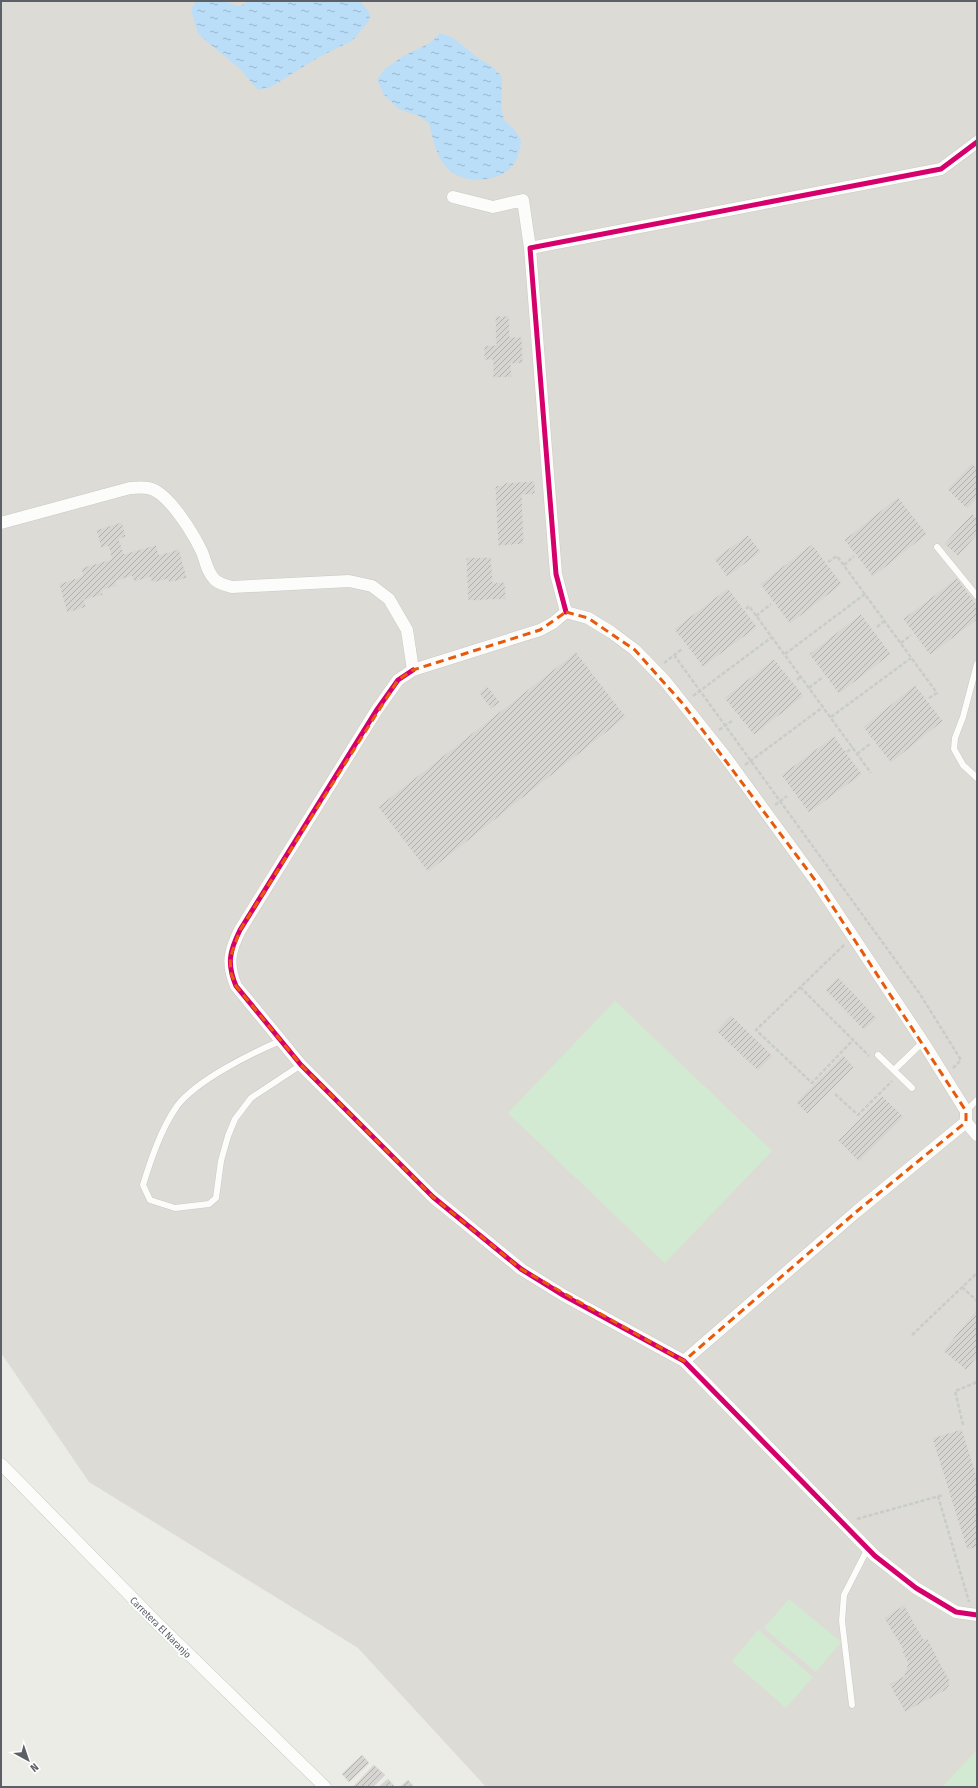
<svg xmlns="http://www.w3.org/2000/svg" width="978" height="1788" viewBox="0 0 978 1788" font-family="'Fira Sans Condensed',sans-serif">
	<defs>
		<pattern id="water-ripples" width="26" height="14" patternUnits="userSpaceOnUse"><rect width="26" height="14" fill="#baddf8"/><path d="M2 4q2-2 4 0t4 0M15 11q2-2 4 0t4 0" fill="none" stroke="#9ab7cd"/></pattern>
		<pattern id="building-hatch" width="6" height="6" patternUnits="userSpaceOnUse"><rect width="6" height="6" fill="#d6d5d2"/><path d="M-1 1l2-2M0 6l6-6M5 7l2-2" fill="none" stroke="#b1b0ae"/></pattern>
	</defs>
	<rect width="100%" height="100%" fill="#ecece7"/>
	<path fill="#dddbd5" d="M1,1H977V1787H486L358,1648L89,1482L1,1353Z"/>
	<path fill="#d3ead2" d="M615,1001L772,1151L665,1263L508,1113Z
		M789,1599L841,1642L816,1672L764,1628Z
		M758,1630L813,1677L786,1708L732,1661Z
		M977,1750V1787H942Z"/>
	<path fill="url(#water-ripples)" d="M196,1C204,1 214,0 222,1C236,3 235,11 249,1H360L369,12L370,17L368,22L352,41L319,57L271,87L258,90L240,69L198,34L191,10Z
		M440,33L453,38L478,58L494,68L502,77L501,106L504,120C510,126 519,133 521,142C521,144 520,148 519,151C515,181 469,188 449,170C436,158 433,139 429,123L419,116L399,109L384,95L378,82V78L385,69L403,56L430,43Z"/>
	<path fill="url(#building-hatch)" stroke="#dcdbd6" d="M495,316H509L510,337H522L523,363L511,364L512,377L493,378V360H484V346L496,345Z
		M972,463L977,468V499L967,509L947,489Z
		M535,481V494L522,495L524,544L498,546L495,486L504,485V483Z
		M898,497L927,534L873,577L844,540Z
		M972,514L977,519V535L958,556L944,544Z
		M122,522L126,537L119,539L124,554L156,545L159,555L179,549L187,578L169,583L168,579L152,583L150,577L134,582L132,576L116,581L117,586L102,590L103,595L84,600L86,607L67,613L59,584L83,576L81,568L112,559L108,546L101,548L96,530Z
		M748,535L761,552L727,577L714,559Z
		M812,544L842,584L790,624L760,584Z
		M491,557L493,583L505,582L506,599L468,601L466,558Z
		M957,578L977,605V620L930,655L903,619Z
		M728,588L757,627L703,667L674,629Z
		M861,614L891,654L839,694L809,654Z
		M576,652L626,717L428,872L378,807Z
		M774,659L804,696L754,735L724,698Z
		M915,685L943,721L891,763L863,727Z
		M487,686L500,702L491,709L479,693Z
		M834,736L862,774L809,813L781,775Z
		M838,977L877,1018L864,1030L825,990Z
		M731,1015L773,1056L758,1071L716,1031Z
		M843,1055L854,1067L807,1114L796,1102Z
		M882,1096L904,1117L859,1162L838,1141Z
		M977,1309V1357L966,1370L943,1351Z
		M962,1429L977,1477V1547L967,1550L932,1438Z
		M904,1605L924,1640L927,1638L950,1681L949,1686L944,1691L905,1712L889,1684L904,1676L908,1663L902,1651H904L884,1618Z
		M362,1755L369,1763L349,1782L342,1774Z
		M374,1765L385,1775L373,1787H353Z
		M388,1779L395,1787H379Z
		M408,1780L414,1787H400Z"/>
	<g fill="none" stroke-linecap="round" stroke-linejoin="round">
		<defs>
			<path id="lane" d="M937,547L977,596
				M977,664L963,717L955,738L954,749L963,765L977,778
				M280,1041C250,1054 197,1080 177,1106C161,1129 151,1159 143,1185L150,1200L175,1208L209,1204L216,1198L221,1161L228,1136L235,1119L251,1098L301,1065
				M878,1055L912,1088
				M894,1070L923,1042
				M966,1111L977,1100
				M852,1705L842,1621L844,1595L868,1548"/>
			<path id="street" d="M453,197L493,207L523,200L530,248
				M1,523L130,488C135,488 142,487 148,488C168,491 194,535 202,552C206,562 207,572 215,580C220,584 225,585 232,587L349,581L372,586L389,599L407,630L413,670L540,630L553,623L566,612
				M566,612L556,574L530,248L941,169L977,142
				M566,612L588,618L611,632L635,650L665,681L724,755L818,884L923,1042L966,1111V1122L977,1135
				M413,670L398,680L376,711L240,930C229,952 227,964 236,986L301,1065L433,1197L521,1269L563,1295L684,1361L875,1556L916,1588L956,1612L977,1615
				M684,1361L856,1212L966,1122
				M1,1464L158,1624L325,1787"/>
		</defs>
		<use href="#lane" stroke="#c9c9c8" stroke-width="7"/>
		<use href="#street" stroke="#c9c9c8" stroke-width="13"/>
		<path stroke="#c8cdca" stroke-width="2.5" stroke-dasharray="4 2" stroke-linecap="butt" d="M828,562L837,556L937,693L929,698
			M844,565L854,556
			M746,609L749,606L871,773
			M756,616L771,604
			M877,627L884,621
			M901,643L911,635
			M785,654L865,594
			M674,655L920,994L961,1060L953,1068
			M664,663L682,649
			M797,680L801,676
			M809,688L823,677
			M693,696L772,637
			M831,717L911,658
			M719,730L732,721
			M847,752L853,747
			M857,754L871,743
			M745,765L823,707
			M775,805L787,796
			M844,945L756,1030L812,1083L853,1040
			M800,987L869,1056
			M835,1094L858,1115L892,1081
			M962,1287L977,1301
			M912,1335L977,1273
			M963,1425L955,1391L977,1382
			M938,1496L969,1602
			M857,1519L943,1495"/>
		<use href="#lane" stroke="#fcfcfb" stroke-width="6"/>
		<use href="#street" stroke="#fcfcfb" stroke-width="12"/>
		<defs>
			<path id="cycleway" d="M566,612L556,574L530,248L941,169L977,142
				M413,670L398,680L376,711L240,930C229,952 227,964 236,986L301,1065L433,1197L521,1269L563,1295L684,1361L875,1556L916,1588L956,1612L977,1615"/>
		</defs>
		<use href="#cycleway" stroke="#fff" stroke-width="8"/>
		<use href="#cycleway" stroke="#d6006c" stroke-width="5"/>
	</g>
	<path fill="none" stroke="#e8590c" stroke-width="3" stroke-dasharray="8 5" stroke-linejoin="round" d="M566,612L588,618L635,650L683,704L818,884L966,1111V1122L856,1212L684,1361L521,1269L433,1197L301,1065L236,986L231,973L230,958L240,930L398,680L413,670L540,630Z"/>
	<g text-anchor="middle" stroke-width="4" stroke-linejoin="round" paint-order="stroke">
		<g font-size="10" fill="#5c6066" stroke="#fff">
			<text transform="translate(161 1627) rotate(45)" y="4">Carretera El Naranjo</text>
		</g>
	</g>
	<rect width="978" height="1788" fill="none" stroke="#5c6066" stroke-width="4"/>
	<g transform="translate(28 1760) rotate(140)" stroke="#ffffff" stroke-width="3" paint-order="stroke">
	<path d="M0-3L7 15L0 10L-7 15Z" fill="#5c6066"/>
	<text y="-6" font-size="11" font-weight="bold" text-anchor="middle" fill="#5c6066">N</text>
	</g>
</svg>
